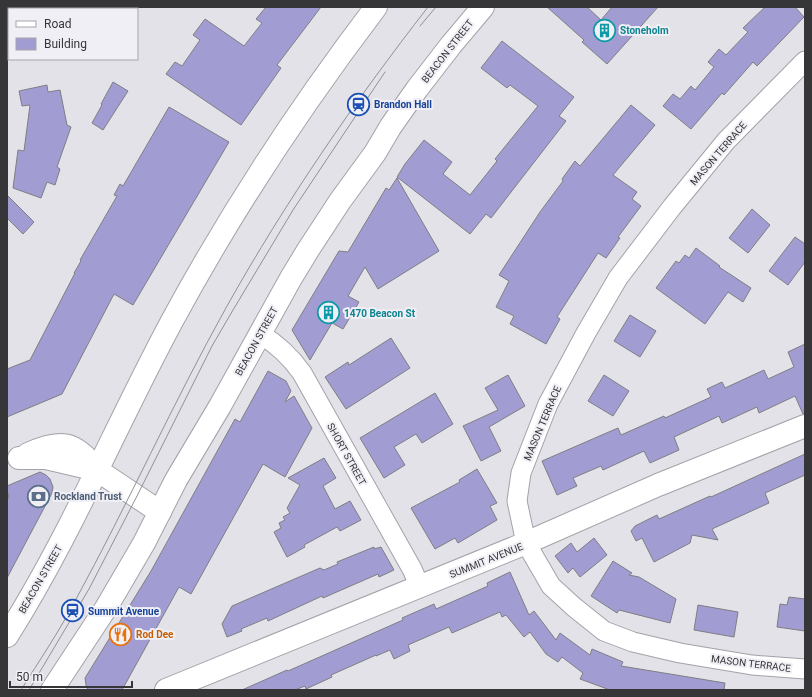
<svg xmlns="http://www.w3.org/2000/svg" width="812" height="697" viewBox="0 0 812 697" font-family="Roboto,sans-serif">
	<rect width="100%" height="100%" fill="#e2e2e8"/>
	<path fill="#a19dd2" stroke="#7e7e84" d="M266,7H321L277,65L281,68L241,125L166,74L175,62L182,66L200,40L193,35L205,19L244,46L262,23L256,19Z
		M547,7H587L601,20L612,7H658L607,64L582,42L584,40Z
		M765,7H795L804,17L757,66L753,62L724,95L722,93L691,129L663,106L673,94L680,99L691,86L695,90L714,67L708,62L719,49L726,55L748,32L743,28Z
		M502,41L574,97L559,116L566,121L491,218L486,214L470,234L397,177L405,164L424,140L452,162L443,174L470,195L497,161L495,159L538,106L510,85L507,88L481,68Z
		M113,82L128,91L103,130L92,123L102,105L101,104Z
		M47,85L48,92L60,90L67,125L71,127L57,167L60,169L55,185L47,182L41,198L13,188L18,150L24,151L30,105L22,106L19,91Z
		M631,105L655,125L613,175L637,192L632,199L641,206L618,237L620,238L606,258L598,253L557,317L560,319L546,344L510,324L514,316L496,307L509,281L499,275L540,212L563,181L562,179L575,161L580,166Z
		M169,107L229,142L133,305L114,294L62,394L7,417V369L30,360L75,273H74L81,261L80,260L117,196L114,195L120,184L123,186Z
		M397,178L439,251L378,289L365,267L348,296L359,302L343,329L332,323L310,360L292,330L339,251L348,252L386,188L389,190Z
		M7,195L34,222L23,234L7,218Z
		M752,209L770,225L748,253L729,238Z
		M795,237L805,244V262L788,285L769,271Z
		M696,248L720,266L719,267L751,288L743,302L728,292L705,324L656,288L676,261L679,263L685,255L689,258Z
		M630,315L656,331L640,357L614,341Z
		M391,338L410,368L346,409L325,377L348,362L349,365Z
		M805,344V414H803L795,396L759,413L757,407L722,423L719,416L674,437L679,450L650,463L644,451L603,470L601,466L573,478L577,486L557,495L542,461L618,428L621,435L664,416L665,418L711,397L707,389L722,382L725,388L764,370L768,379L794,367L788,352Z
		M268,371L286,381L291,391L285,402L294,396L312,428L285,477L263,464L191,594L179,587L122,690H88L86,685L85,678L151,571L235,419L240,422Z
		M508,375L525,406L489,427L501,451L481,461L463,426L498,410L485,388Z
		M604,375L629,391L613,416L588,401Z
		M435,393L453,424L422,443L416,434L394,447L405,465L384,478L360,438Z
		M805,454V475L765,493L769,503L712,529L718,540L692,535L690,543L654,562L642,538L636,541L631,531L635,526L657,515L659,519L710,496L711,497Z
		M324,458L336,478L323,486L335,509L350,501L361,520L340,531L337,527L304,545L305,547L287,557L274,532L281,528L279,523L285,520L283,517L290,513L287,508L300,485L288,478Z
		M477,469L497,503L490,506L497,520L458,543L455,538L435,549L411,508L460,482L459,480Z
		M40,472L46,475L50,479L53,487L52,493L7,578V500L9,496L7,492V486Z
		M594,538L607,555L580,577L573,568L568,573L555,556L571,543L577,552Z
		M374,547V549L381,547L394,570L379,577L378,574L323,598L322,596L268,621L267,618L241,629L242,631L227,637L222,624L232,606L320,568L324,570L338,564L337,562Z
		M613,561L632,573L629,575L639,577L676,599L670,623L619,610L617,613L591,596Z
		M510,572L529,615L534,611L556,640L560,633L590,655L592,649L623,662L621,666L725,683L724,690H610L580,679L583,673L562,657L558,662L546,654L530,632L524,637L506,615L502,617L500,612L452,633L449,627L408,645L410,651L394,659L390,650L376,656V655L331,675L332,677L306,689L305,686L295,690H242L287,670L288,671L403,620L402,618L434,604L436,609L488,586L487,583Z
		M789,597L805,599V631L777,627L780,604L787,605Z
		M698,605L738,612L734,637L694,630Z"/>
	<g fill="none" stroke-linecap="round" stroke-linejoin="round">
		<defs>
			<path id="minor" d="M805,61L726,141L672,207L618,278L586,333L548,404L521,473L517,501L526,543L551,586L574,607L604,631L633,642L680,653L752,665L805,669
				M260,334C277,344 290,356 302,373L412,569L420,587"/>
			<path id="tertiary" d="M28,454C60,439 75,441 97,470
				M19,458H46L97,470L160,512
				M166,690L526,543L658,485L805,426"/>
			<path id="primary" d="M7,636C71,535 116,425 172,321C232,210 300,107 376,7
				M52,690L106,608L144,543L176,480L220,406L291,278L308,250L340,201L375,153L391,126L417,89L451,45L483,7"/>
		</defs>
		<use href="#minor" stroke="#a3a2a8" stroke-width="21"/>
		<use href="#tertiary" stroke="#a3a2a8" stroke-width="24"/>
		<use href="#primary" stroke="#a3a2a8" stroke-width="24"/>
		<use href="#minor" stroke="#fff" stroke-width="19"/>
		<use href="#tertiary" stroke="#fff" stroke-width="22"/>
		<use href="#primary" stroke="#fff" stroke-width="22"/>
		<path stroke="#909095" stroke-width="1" d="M420,26L436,7
			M21,690C39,661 59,632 75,601C128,504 173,403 227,306C286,201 354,102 428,7
			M29,690L89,589L137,496L212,346L233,310L293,210L385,72"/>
	</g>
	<defs>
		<symbol id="building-ring" viewBox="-11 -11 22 22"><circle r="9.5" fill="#efeff5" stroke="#0f9aa8" stroke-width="1.5"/><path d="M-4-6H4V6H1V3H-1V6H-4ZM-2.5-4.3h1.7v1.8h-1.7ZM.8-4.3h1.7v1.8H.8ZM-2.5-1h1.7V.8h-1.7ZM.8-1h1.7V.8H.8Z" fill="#0f9aa8"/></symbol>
		<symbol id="station-ring" viewBox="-11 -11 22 22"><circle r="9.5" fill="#efeff5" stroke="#1a4fb4" stroke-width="1.5"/><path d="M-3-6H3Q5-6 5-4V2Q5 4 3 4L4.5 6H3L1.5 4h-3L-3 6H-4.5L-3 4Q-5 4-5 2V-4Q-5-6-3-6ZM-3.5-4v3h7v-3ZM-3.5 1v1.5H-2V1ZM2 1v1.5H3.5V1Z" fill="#1a4fb4"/></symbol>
		<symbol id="bank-ring" viewBox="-11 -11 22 22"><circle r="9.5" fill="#efeff5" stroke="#5c6f8a" stroke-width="1.5"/><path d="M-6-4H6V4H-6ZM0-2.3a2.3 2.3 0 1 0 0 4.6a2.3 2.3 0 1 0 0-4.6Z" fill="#5c6f8a"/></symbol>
		<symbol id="restaurant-ring" viewBox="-11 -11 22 22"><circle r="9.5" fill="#efeff5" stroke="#e8710a" stroke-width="1.5"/><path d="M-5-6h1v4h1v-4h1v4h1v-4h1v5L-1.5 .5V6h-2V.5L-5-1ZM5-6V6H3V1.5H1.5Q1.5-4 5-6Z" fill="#e8710a"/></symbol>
	</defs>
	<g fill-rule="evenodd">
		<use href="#building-ring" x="592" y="18" width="25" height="25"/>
		<use href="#station-ring" x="346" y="92" width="25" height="25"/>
		<use href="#building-ring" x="316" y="300" width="25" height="25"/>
		<use href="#bank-ring" x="26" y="484" width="25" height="25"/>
		<use href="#station-ring" x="60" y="598" width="25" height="25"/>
		<use href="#restaurant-ring" x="108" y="622" width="25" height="25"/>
	</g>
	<g text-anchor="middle" stroke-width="4" stroke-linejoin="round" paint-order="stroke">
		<g font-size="10" font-weight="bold" fill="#0d838f" stroke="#efeff5" text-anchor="start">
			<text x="620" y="34">Stoneholm</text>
			<text x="344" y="317">1470 Beacon St</text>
		</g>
		<g font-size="10" fill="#363639" stroke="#efeff5">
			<text transform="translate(447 51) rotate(-52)" y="4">BEACON STREET</text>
			<text transform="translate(718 153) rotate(-49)" y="4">MASON TERRACE</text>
			<text transform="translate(256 341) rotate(-61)" y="4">BEACON STREET</text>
			<text transform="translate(542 423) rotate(-67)" y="4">MASON TERRACE</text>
			<text transform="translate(347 454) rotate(61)" y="4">SHORT STREET</text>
			<text transform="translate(486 560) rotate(-22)" y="4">SUMMIT AVENUE</text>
			<text transform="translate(40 579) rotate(-60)" y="4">BEACON STREET</text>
			<text transform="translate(751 663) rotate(7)" y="4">MASON TERRACE</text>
		</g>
		<g font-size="10" font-weight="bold" fill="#164399" stroke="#efeff5" text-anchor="start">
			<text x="374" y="108">Brandon Hall</text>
			<text x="88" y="615">Summit Avenue</text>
		</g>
		<g font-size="10" font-weight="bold" fill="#4e5e75" stroke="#efeff5" text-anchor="start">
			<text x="54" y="500">Rockland Trust</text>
		</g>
		<g font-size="10" font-weight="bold" fill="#c56008" stroke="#efeff5" text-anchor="start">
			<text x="136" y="638">Rod Dee</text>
		</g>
	</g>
	<rect width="812" height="697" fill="none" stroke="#363639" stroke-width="16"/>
	<rect x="8" y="8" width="130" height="52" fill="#efeff5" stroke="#a5a5aa"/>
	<rect x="16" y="21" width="20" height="6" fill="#ffffff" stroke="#a5a5aa"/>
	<text x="44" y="28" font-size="12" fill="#363639">Road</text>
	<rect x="16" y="38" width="20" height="12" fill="#a19dd2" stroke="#a5a5aa"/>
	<text x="44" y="48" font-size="12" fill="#363639">Building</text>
	<path d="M10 681v6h122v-6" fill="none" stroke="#363639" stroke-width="2"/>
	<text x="16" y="681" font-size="12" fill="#363639" stroke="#efeff5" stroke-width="3" paint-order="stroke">50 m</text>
</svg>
